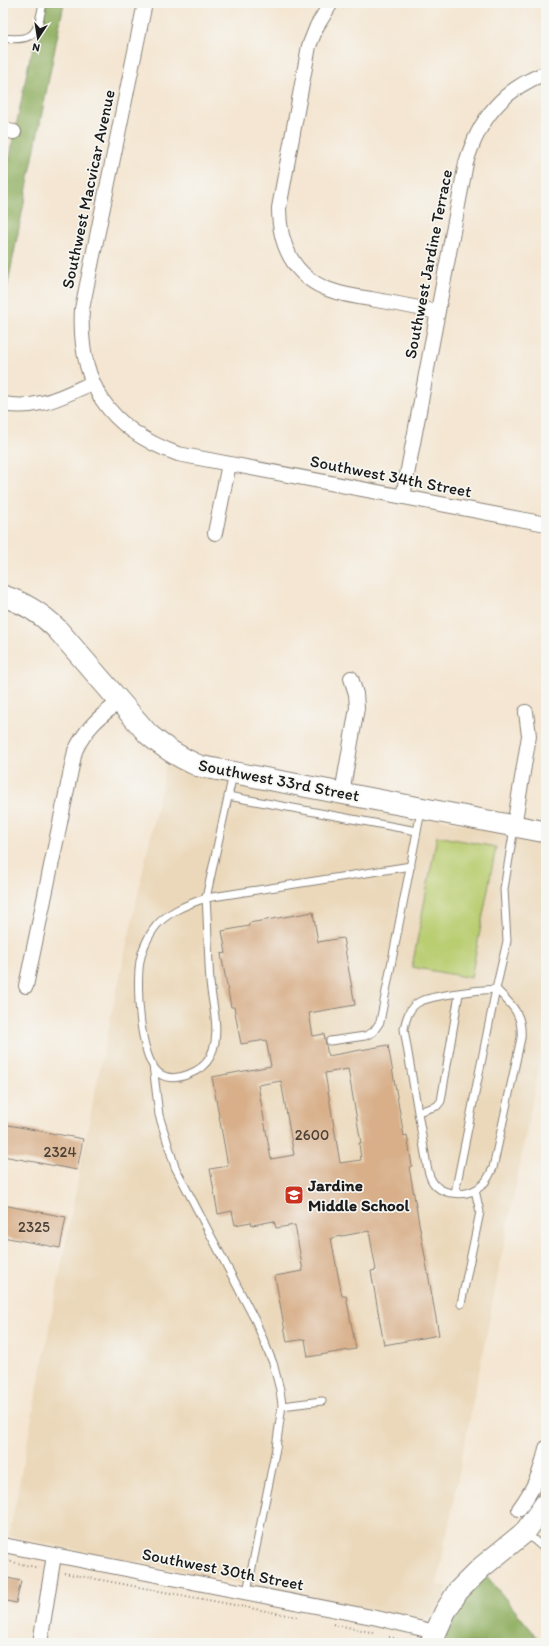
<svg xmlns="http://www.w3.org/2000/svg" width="549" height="1646" viewBox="0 0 549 1646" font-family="Itim,sans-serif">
	<rect width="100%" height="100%" fill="#f6f6f2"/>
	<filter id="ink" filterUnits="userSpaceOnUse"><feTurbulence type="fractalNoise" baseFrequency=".025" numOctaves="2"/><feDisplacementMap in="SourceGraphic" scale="8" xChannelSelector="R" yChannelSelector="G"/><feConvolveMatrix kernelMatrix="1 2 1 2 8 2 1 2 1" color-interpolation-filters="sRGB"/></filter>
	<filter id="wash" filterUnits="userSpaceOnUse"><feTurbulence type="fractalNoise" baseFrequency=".012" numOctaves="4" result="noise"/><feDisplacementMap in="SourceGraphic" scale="16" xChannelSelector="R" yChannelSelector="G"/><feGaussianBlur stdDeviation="0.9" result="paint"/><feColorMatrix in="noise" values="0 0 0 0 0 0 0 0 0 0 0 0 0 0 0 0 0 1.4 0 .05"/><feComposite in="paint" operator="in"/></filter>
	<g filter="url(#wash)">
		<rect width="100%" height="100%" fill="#f4e6d2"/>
		<path fill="#ebd8ba" d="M167,760L546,842V1031L437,1585L449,1587L431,1618L422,1620L9,1536L95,1091Z"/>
		<path fill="#b9cd71" stroke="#6a7446" d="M437,836L496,847L471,978L412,967Z"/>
		<path fill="#92b063" stroke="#576640" d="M46,3H64L3,308V192L30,57L39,37Z
			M485,1574L542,1643H443C452,1617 469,1596 485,1574Z"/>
		<g id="blocks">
			<path fill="#d8af89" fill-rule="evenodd" d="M313,912L318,942L343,938L355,1005L309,1013L313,1036L324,1034L328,1056L388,1045L404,1136L407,1135L412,1166L409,1167L439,1335L384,1345L371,1271L376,1270L369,1231L331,1238L342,1296H346L356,1349L308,1357L305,1339L287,1342L275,1276L303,1271L295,1225L276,1228L274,1221L252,1225L251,1222L235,1225L232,1211L218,1214L210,1169L228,1166L212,1077L271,1066L266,1040L241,1044L234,1007H231L221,954L226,953L222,931L249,926V923ZM348,1069L361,1143H359L361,1160L340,1163L325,1073ZM281,1081L294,1155L271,1159L258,1085Z
				M3,1124L83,1139L77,1170L3,1156Z
				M3,1205L66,1217L60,1248L3,1237Z
				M3,1577L21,1581L16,1603L3,1600Z"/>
		</g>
	</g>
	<g filter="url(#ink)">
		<use href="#blocks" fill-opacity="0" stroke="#888177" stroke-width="1"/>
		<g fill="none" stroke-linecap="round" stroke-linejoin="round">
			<defs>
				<path id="lane" d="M3,38C37,42 37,32 43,3
					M233,774L206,898C188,904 164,913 153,930C147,939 142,950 140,961C136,985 139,1059 160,1074C175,1084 203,1071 210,1057C212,1053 214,1047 215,1042C218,1021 212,1003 210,982C208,954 208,926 206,898L411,866
					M228,796L417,831
					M330,1041L365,1036L373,1032L380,1022L421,811
					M153,1065L159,1115L175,1167L256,1322L273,1363L280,1390L282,1405L276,1448L247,1592
					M418,1112L437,1106L441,1101L459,994
					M455,1193L496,989C479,990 433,995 419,1002C409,1007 406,1019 404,1029L427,1166C428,1170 429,1175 431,1179C439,1196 467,1198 481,1186C487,1182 490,1174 493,1168L521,1038C523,1014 512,1005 496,989L507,941L504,889L514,828
					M461,1304L480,1212L475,1190
					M282,1406L322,1401
					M526,1533L546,1550"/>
				<path id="street" d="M145,3L82,309C78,383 108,429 178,454L546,524
					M331,3L317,26L309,46L279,208C279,244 293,277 330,290C343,295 357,297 371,299C393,303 415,307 437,312
					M3,130L14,132
					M3,404C39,410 61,397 92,383
					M403,496L466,163C479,119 503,89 546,73
					M215,533L229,464
					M342,793L357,708L356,694L351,678
					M514,826L529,736L526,712
					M26,986L75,751C86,728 99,717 119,702
					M519,1509C534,1488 541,1473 546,1448
					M3,1545L377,1618L435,1632
					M40,1643L54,1555"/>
				<path id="secondary" d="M3,596C25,603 41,613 57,629L148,734C164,748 180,758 199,766L546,832
					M431,1643L445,1612L458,1591L482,1567L525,1532L546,1503"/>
			</defs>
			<use href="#lane" stroke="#888177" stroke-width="9"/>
			<use href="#street" stroke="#888177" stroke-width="16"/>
			<use href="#secondary" stroke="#888177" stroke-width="23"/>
			<path stroke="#888177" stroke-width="2" stroke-dasharray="1 3" stroke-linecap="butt" d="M3,1560L39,1568
				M64,1573L298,1617
				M333,1624L375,1633
				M389,1637L412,1643"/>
			<use href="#lane" stroke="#fff" stroke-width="7"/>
			<use href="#street" stroke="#fff" stroke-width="14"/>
			<use href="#secondary" stroke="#fff" stroke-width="21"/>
		</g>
	</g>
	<defs>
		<symbol id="school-square" viewBox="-11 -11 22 22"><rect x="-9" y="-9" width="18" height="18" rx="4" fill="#c8321e" stroke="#f6f6f2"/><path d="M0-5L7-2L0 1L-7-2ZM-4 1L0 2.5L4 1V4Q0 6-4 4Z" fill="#fff"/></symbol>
	</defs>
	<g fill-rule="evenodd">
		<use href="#school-square" x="283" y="1184" width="22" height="22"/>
	</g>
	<g text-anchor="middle" stroke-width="3.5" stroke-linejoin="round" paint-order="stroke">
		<g font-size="15" fill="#4b4137">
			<text x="312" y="1140">2600</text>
			<text x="60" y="1157">2324</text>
			<text x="34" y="1232">2325</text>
		</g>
		<g font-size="17" fill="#1c1c1c" stroke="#f6f6f2">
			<text transform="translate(88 189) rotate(-78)" y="6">Southwest Macvicar Avenue</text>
			<text transform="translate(428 264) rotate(-79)" y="6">Southwest Jardine Terrace</text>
			<text transform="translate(391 476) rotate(11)" y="6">Southwest 34th Street</text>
			<text transform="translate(279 780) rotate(11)" y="6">Southwest 33rd Street</text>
			<text transform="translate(223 1569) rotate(11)" y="6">Southwest 30th Street</text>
		</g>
		<g font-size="17" font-weight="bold" fill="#1c1c1c" stroke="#f6f6f2" text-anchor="start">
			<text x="308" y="1191">Jardine<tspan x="308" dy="20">Middle School</tspan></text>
		</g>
	</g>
	<rect width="549" height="1646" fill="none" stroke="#f6f6f2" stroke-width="16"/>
	<g transform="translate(38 38) rotate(192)" stroke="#f6f6f2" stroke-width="3" paint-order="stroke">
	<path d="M0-3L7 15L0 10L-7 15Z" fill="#1c1c1c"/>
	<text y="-6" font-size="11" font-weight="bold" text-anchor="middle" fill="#1c1c1c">N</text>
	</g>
</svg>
